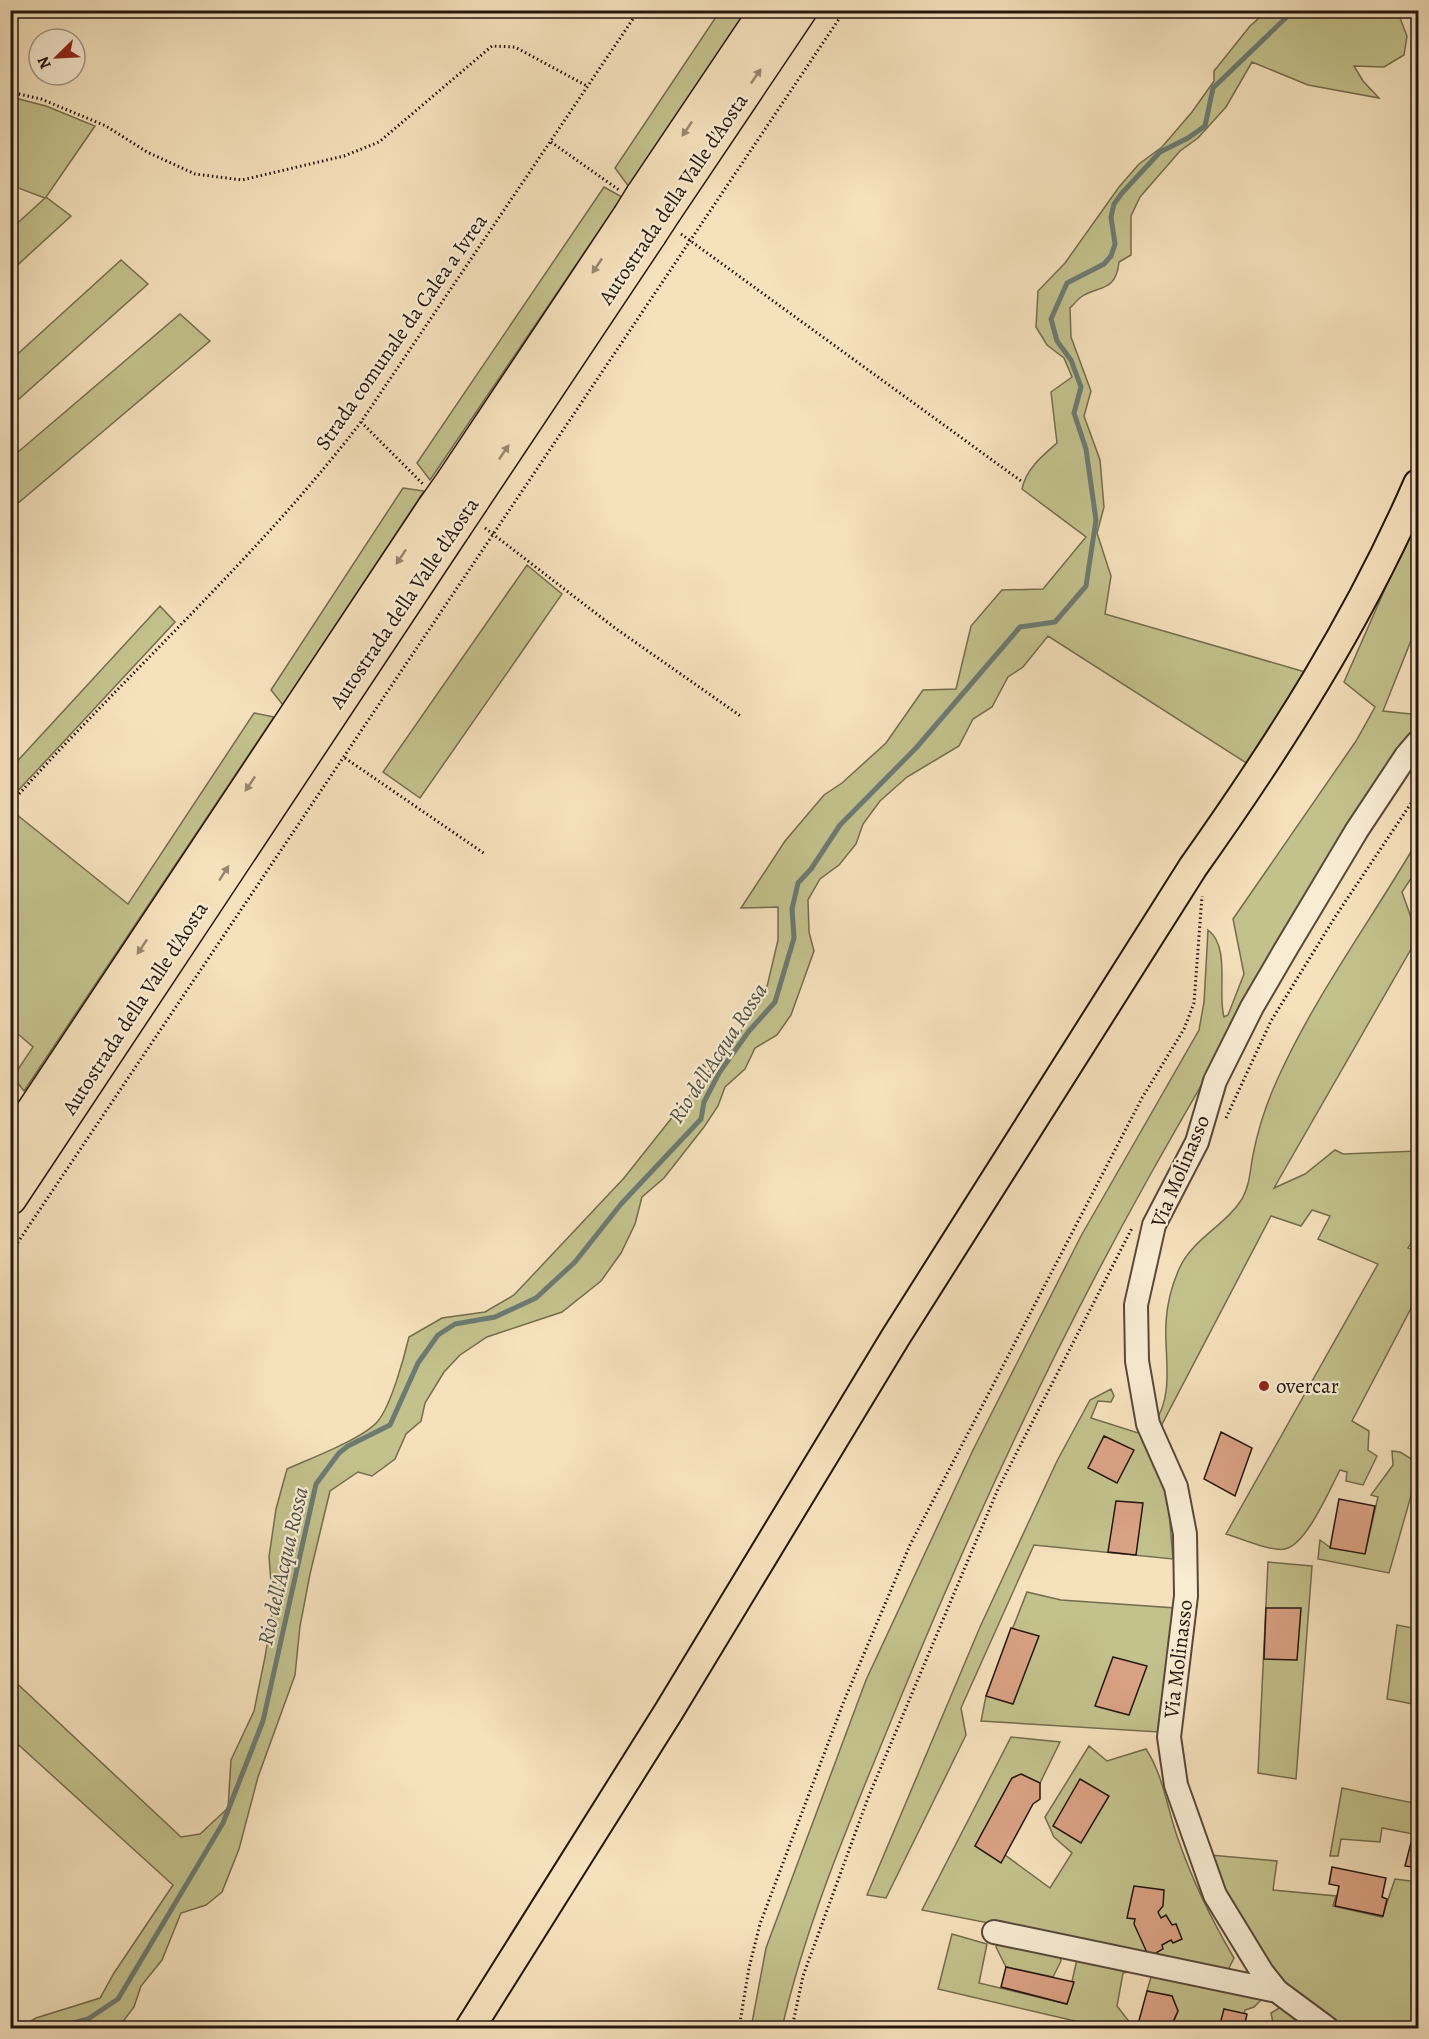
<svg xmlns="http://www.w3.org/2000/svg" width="1429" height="2039" viewBox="0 0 1429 2039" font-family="Alegreya,serif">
	<rect width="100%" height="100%" fill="#f5e1bc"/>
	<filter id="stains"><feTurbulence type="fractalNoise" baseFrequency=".00333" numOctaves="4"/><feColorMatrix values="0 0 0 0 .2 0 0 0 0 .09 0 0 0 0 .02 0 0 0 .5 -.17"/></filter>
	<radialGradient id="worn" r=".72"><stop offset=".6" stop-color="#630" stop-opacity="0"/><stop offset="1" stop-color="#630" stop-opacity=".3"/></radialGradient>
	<path fill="#c3c18c" stroke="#746c4e" stroke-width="1.5" d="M720,11H746L629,187L615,168Z
		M1267,11H1401L1400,18L1407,36L1404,55L1384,67L1354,66L1363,81L1379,98L1308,85L1252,62L1226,107L1198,138L1180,151L1140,197L1131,216V255L1119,262C1116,293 1098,285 1081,297C1077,300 1074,304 1070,308L1071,337L1091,391L1084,416L1100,460L1104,507L1097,533L1111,576L1105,614L1312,674L1251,766L1048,636L1023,667L1008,677L992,707L973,719L959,746L907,777L880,801L863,824L856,844L839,865L820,879L808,900L809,932L814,951L791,1015L777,1035L755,1048L745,1069L725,1087L718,1106L704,1127L664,1178L642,1197L635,1224L621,1253L601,1281L562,1312L487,1337L460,1355L444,1372L425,1403L421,1421L406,1434L395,1459L372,1476L358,1472L330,1491L310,1574L300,1626L295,1675L258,1777L239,1849L222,1892L206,1905L181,1913L162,1960L141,1986L134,2007L118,2028H19L36,2018L100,1998L114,1973L173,1885L11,1738L10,1677L181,1837L200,1834L228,1808L231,1760L254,1711L265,1657L273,1607L269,1557L276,1509L287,1469C309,1459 363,1439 378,1421C391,1405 404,1358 409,1337L442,1318L485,1312L514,1295L624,1178L740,1032L766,991L778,940V907L741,908L785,841L824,795L842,783L886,743L923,690L956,689L971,626L1002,590L1043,589L1086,537L1022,489C1026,469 1042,456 1057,443L1051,392L1072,377L1064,358L1047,345L1036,327L1038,291L1065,263L1119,187L1139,164L1162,147L1192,112L1214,81V71L1250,26Z
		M11,97L46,106L95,126L46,197L71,216L11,271V229L45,198L16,187L11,192Z
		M604,187L622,197L430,480L417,463Z
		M121,260L148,284L11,406V360Z
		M180,314L210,341L11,509V458Z
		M403,488L424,491L283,705L271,690Z
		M1418,514V623L1383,711L1411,714L1418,708V727L1397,752C1314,894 1229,1034 1149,1177C1055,1345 973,1522 900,1699C856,1807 808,1915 782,2028H751L766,1948L866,1680L973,1450L1081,1236L1199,1030L1204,1002L1208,930C1231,947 1217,993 1224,1017L1228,1015L1244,974L1233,919L1356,741L1375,707L1344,682Z
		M527,565L562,594L420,798L383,772Z
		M160,606L175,622L14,795L11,788V768Z
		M254,713L274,717L24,1091L13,1077L33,1047L11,1028V810L128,904Z
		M1418,840V868L1402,892L1418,937L1274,1188L1305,1174L1335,1150L1343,1154L1418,1151V1233L1408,1248L1418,1252V1295L1352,1421L1369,1431L1368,1450L1377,1456L1363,1485L1346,1481L1347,1472L1340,1470C1329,1490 1307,1544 1285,1549C1272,1552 1240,1538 1226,1534L1378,1264L1318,1239L1330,1216L1312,1210L1301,1226L1271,1216L1160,1428L1154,1423C1175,1395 1164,1355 1166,1322C1167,1304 1172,1285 1179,1269C1192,1239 1225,1226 1242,1199C1250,1185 1250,1170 1253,1155C1258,1129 1267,1102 1278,1078C1316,994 1372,919 1418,840Z
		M1111,1389L1114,1396L1111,1402L1098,1401L1091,1418L1148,1436L1168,1499L1173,1559L1034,1545L961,1708L966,1735L886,1898L867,1895L980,1627L1057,1461L1090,1400Z
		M1392,1451L1400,1452L1418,1463V1471L1389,1573L1318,1559L1320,1540L1331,1548L1365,1553L1378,1497L1371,1495L1393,1465Z
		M1268,1562L1312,1566L1296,1779L1258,1773Z
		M1027,1592L1061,1600L1176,1608L1159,1732L981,1721L986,1696Z
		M1397,1625L1418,1629V1705L1387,1699Z
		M1011,1737L1060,1742L1040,1783L1021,1774L1012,1778L975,1846L1005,1855L1050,1888L1072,1853L1054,1837L1045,1817L1089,1746L1107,1761L1146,1749C1163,1775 1167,1807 1177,1836C1192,1880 1211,1919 1234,1958L1228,1970L922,1910Z
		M1342,1788L1418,1804V1828L1415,1827L1413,1834L1382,1828L1380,1842L1341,1839L1338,1856H1330Z
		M1210,1855L1277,1861L1273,1890L1336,1896L1333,1906L1382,1917L1395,1879L1418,1882V2028H1339L1321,2017L1279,1978L1228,1900Z
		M952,1934L987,1944L979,1983L1067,2004L1077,1959L1132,1971L1123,1973L1117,2006L1134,2028H1105L938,1989Z
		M998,1939L1059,1949L1061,1961L1053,1977L1006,1967L996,1947Z
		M1153,1970L1263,1998L1254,2007L1245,2010L1243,2019L1246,2028H1162L1172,2026L1178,2011L1172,1996L1147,1991Z
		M1279,2008L1288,2010L1293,2018L1308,2028H1253L1273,2023L1271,2013Z"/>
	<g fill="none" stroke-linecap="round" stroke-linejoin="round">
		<path stroke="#6c7a72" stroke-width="5" d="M55,2028L88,2019L118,1999L223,1823L263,1721L316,1484L339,1453L348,1446L390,1425L418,1363L438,1335L455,1324L495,1317L536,1298L575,1262L621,1204L701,1119L704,1102L719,1073L749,1031L775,1002L794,938L792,909L798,883L811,869L840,825L916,748L1020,627L1055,622L1086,586L1096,520L1086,449L1074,413L1081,387L1071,360L1057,341L1051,319L1067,283L1104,264L1111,256L1115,244L1111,217L1114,204L1122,193L1160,152L1188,138L1205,126L1213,88L1294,10"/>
	</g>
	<path fill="#daa284" stroke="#241610" stroke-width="1.5" d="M1221,1432L1252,1448L1235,1496L1204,1479Z
		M1104,1436L1134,1450L1117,1483L1088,1468Z
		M1339,1499L1375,1506L1365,1554L1330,1548Z
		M1116,1501L1143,1503L1136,1555L1108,1552Z
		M1266,1608H1301L1297,1660L1264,1659Z
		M1011,1628L1039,1636L1013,1704L986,1696Z
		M1113,1657L1147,1666L1129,1715L1095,1706Z
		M1021,1774L1040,1783V1799L1033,1804L1001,1863L975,1846L1012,1778Z
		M1080,1779L1109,1796L1081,1843L1053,1826Z
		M1415,1827L1418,1828V1868L1405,1866Z
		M1332,1867L1386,1878L1382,1897L1387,1899L1383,1916L1335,1906L1339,1886L1329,1884Z
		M1134,1886L1164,1890L1163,1906L1158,1912L1161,1918L1166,1915L1172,1925L1176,1924L1182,1939L1173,1943L1171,1940L1162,1945L1163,1949L1149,1957L1134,1924L1135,1919L1127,1918Z
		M1006,1967L1074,1982L1067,2004L1001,1987Z
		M1147,1991L1172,1996L1178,2011L1171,2026L1137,2028Z
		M1224,2009L1247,2014L1244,2028H1219Z"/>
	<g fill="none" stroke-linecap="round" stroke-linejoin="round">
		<defs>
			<path id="minor" d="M994,1932L1277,1991
				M1327,2028L1277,1991L1262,1972L1215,1895L1176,1785L1169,1737L1186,1596L1185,1534L1176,1487L1148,1424L1137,1361L1136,1305L1154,1225L1197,1142L1215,1081L1252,1007L1287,947L1357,830L1406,756L1418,742"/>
			<path id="major" d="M470,2028L669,1711L895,1338L1193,867C1280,744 1358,622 1418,484"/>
			<path id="highway" d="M642,196L767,10
				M665,211L800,10
				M453,481L629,217
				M472,501L650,234
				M10,1146L434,508
				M10,1198L454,528"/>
		</defs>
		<use href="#minor" stroke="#58493b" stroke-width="26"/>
		<use href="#major" stroke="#241610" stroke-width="32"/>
		<use href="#highway" stroke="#241610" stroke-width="36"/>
		<path stroke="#241610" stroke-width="3" stroke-dasharray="1.5 3" stroke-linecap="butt" d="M10,92L41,99L106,126L147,152L195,174L242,180L344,156L379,142L492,46L515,47L587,86
			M551,142L619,190
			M681,234L1021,481
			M361,422L423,484
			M485,528L615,628L742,717
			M345,758L485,854
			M10,804C125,675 256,559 361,422L639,10
			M1226,1118L1271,1021L1335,917L1418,793
			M10,1254L845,10
			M739,2028L749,1968L760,1924L844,1701L910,1545L1142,1098L1184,1029L1194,1003L1202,896
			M792,2028L803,1976L868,1798L998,1489L1132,1228"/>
		<use href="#minor" stroke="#f8ecd3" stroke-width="22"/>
		<use href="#major" stroke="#f5e1bc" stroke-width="28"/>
		<use href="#highway" stroke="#f5e1bc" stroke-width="33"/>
		<defs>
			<path id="highway-bridge" d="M629,217L642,196
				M650,234L665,211
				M434,508L453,481
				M454,528L472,501"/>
		</defs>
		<use href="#highway-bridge" stroke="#241610" stroke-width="36" stroke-linecap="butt"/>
		<use href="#highway-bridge" stroke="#f5e1bc" stroke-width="33"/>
	</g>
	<defs><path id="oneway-solid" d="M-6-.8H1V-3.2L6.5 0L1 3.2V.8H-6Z" transform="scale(1.5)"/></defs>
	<g fill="#97866f">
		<use href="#oneway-solid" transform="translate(756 76) rotate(-56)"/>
		<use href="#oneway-solid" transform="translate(687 129) rotate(124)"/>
		<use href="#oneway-solid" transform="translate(597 266) rotate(124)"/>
		<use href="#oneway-solid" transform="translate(504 452) rotate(-56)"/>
		<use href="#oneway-solid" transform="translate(401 557) rotate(124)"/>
		<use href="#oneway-solid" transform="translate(250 784) rotate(124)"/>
		<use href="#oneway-solid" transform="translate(224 873) rotate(-57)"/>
		<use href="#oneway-solid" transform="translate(142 947) rotate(124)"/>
	</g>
	<circle fill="#8f2418" stroke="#f8ecd3" stroke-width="2" cx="1264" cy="1386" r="6"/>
	<g text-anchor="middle" stroke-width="4.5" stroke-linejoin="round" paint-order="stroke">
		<g font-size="21" fill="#241610" stroke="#f8ecd3">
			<text transform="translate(673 199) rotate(-56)" y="7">Autostrada della Valle d'Aosta</text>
			<text transform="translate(401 332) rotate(-55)" y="7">Strada comunale da Calea a Ivrea</text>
			<text transform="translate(404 603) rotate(-56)" y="7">Autostrada della Valle d'Aosta</text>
			<text transform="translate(135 1008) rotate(-57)" y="7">Autostrada della Valle d'Aosta</text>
			<text transform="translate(1180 1171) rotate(-67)" y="7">Via Molinasso</text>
			<text transform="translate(1178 1659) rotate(-83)" y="7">Via Molinasso</text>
		</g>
		<g font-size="21" fill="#241610" stroke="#f8ecd3" text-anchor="start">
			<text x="1276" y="1393">overcar</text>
		</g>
		<g font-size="22" font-style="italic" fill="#4e5049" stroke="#f8ecd3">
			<text transform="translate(717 1053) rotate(-57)" y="8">Rio dell'Acqua Rossa</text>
			<text transform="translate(282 1566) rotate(-77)" y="8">Rio dell'Acqua Rossa</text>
		</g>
	</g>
	<rect width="1429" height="2039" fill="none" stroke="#f5e1bc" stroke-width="36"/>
	<rect x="12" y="12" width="1405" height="2015" fill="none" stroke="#241610" stroke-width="3"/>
	<rect x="18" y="18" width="1393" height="2003" fill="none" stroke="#241610" stroke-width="1.5"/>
	<g transform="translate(57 57) rotate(246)"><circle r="28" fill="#f8ecd3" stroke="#a39685" stroke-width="1.5"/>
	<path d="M0-4.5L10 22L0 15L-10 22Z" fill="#8f2418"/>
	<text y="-9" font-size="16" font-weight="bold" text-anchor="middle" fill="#241610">N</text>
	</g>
	<rect width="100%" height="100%" filter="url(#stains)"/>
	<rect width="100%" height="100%" fill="url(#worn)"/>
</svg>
